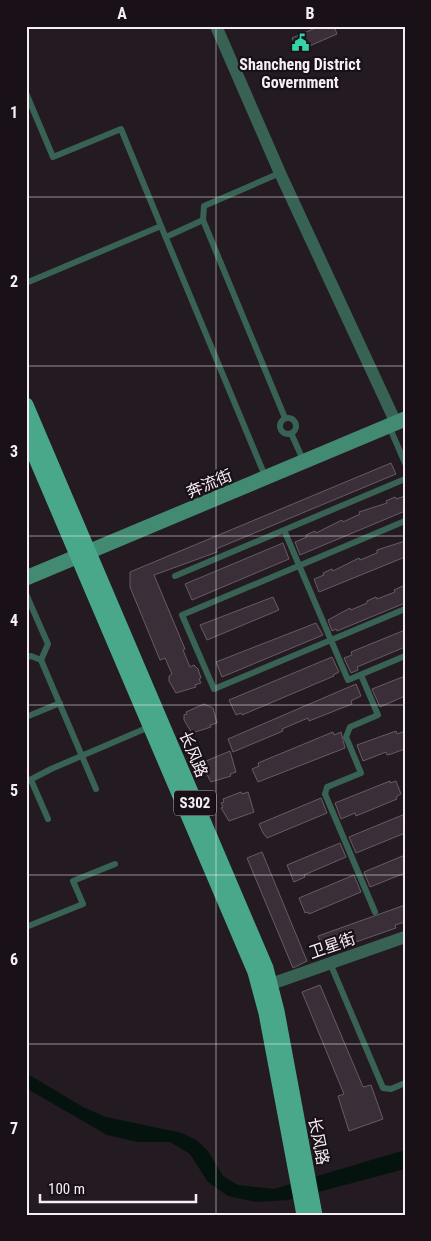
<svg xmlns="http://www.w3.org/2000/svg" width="431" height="1241" viewBox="0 0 431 1241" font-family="'Roboto Condensed','Noto Sans SC',sans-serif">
	<rect width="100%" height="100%" fill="#241a22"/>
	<path fill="#05130e" d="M26,1073L83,1107L106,1117L182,1133L196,1140L208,1151L223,1176L238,1185L274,1189L405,1150V1169L288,1200L256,1202L228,1196L208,1182L190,1154L170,1142H138L107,1135L26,1088Z"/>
	<path fill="#3a2f38" stroke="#675b65" d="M320,26H334L337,34L298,51L292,38Z
		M391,463L396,474L216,549L217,552L154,575L185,649L183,650L190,667L194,665L198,669L201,678L199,679L201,683L195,685L196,687L176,693L169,681V676L172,674L165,658L160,660L130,587V572Z
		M405,496V511L300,555L295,542L307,537L306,535L315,531L316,533L342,520L343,522L360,514L359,512L387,503L386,501L395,497L396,499Z
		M405,541V557L319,592L314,579L324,575L323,573L332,569L333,571L359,558L360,560L377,553V550Z
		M283,543L289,559L192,600L185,584Z
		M405,585V603L337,631L336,629L332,631L328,620L350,608L351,610L367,603V601L376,597L377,599L395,592L394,590Z
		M273,597L279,610L207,640L200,625Z
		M316,623L323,635L222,677L216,662Z
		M405,630V647L357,667L358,670L351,673L344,658L352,655L351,652Z
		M332,657L339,672L333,675L334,676L242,715L241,713L236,715L229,700Z
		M405,676V696L380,707L372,689Z
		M356,684L361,696L351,701L352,704L309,721L308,718L282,729L283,731L233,752L228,739Z
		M204,704L213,708L217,723L210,725L211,727L192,733L184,720V715L187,714L186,712Z
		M396,731L397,734L405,731V749L391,754L387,755L386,752L363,761L357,745Z
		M333,732L334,735L341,732L345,748L258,782L252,769L259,766L258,763Z
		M230,751L236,772L230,774L231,776L211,782L204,769L206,761Z
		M390,781V783L396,781L401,794L396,797L397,799L356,816L355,813L341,819L335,803Z
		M241,792L242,794L248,792L254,812L229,821L221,808L223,807L221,803L224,802L223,799Z
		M321,798L327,813L267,838L263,833L259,824Z
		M405,814V833L356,853L349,837Z
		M340,843L346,857L304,875L305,877L294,882L287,865Z
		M262,852L307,961L293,968L247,858Z
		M405,855V873L370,887L364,872Z
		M354,875L361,892L309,914L308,912L305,913L299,898Z
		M405,905V922L395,925L396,928L330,951L329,948L323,950L318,936Z
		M320,985L363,1087L371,1085L383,1119L349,1131L338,1096L344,1094L302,992Z"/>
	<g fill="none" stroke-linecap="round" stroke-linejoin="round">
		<path stroke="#386354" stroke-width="6" d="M26,93L53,157L121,129L161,226
			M203,220L285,418
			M166,237L203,220L204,206L280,173
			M26,283L161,226L265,476
			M280 426a8 8 0 1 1 16 0a8 8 0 1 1-16 0Z
			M389,426L405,463
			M291,433L304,462
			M405,521L182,615L214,689L405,609
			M284,530L348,680L405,656
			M175,576L405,479
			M26,594L48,644L41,660
			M26,658L31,656L41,660L96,789
			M361,675L378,715L350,727L346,737L361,773L327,787L325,794L375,912
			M26,717L60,703
			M31,780L48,819
			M26,782L51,769L149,727
			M26,927L83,904L73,881L115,864
			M330,963L383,1088L391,1089L405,1083"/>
		<path stroke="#386354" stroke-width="12" d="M216,26L280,173L396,423
			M271,984L405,937"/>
		<path stroke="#438a72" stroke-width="15" d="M26,578L405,419"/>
		<path stroke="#49a88a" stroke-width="15" d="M26,405L266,968L277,1011L315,1215
			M26,435L255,972L266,1013L304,1215"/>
	</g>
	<path fill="none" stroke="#f5eef4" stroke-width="1" stroke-opacity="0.55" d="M216,26V1215M26,197H405M26,366H405M26,536H405M26,705H405M26,875H405M26,1044H405"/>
	<defs>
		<symbol id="civic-bare" viewBox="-9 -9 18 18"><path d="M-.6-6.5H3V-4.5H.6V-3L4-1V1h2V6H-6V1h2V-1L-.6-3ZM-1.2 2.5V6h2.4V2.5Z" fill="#33d4a8" stroke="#1a1118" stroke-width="2.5" paint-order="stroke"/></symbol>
	</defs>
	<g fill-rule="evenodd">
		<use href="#civic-bare" x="288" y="30" width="25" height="25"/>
	</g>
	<g text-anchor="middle" stroke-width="4.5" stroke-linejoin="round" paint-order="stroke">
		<rect fill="#1a1118" stroke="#b3acb2" stroke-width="1" x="174" y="790.5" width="42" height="25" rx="4"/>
		<g font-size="15" font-weight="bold" fill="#f5eef4">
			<text x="195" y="808">S302</text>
		</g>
		<g font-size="16" font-weight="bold" fill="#f5eef4" stroke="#1a1118">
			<text x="300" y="70">Shancheng District<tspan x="300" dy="18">Government</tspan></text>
		</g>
		<g font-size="16" fill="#f5eef4" stroke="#1a1118">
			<text transform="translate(209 483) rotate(-23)" y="6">奔流街</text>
			<text transform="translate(194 754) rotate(67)" y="6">长风路</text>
			<text transform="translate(332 945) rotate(-19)" y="6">卫星街</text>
			<text transform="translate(319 1141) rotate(79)" y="6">长风路</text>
		</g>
	</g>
	<rect width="431" height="1241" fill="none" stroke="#1a1118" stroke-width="55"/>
	<path d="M40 1194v8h156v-8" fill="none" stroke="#f5eef4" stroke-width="2.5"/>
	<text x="48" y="1194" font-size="15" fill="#f5eef4" stroke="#1a1118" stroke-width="4" paint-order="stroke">100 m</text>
	<rect x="28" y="28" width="376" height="1186" fill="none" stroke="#f5eef4" stroke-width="2"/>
	<g font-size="16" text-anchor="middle" font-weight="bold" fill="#f5eef4">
		<text x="122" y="19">A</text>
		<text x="310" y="19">B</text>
		<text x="14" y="118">1</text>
		<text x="14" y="287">2</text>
		<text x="14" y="457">3</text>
		<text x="14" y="626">4</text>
		<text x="14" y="796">5</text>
		<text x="14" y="965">6</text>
		<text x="14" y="1134">7</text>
	</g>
</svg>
